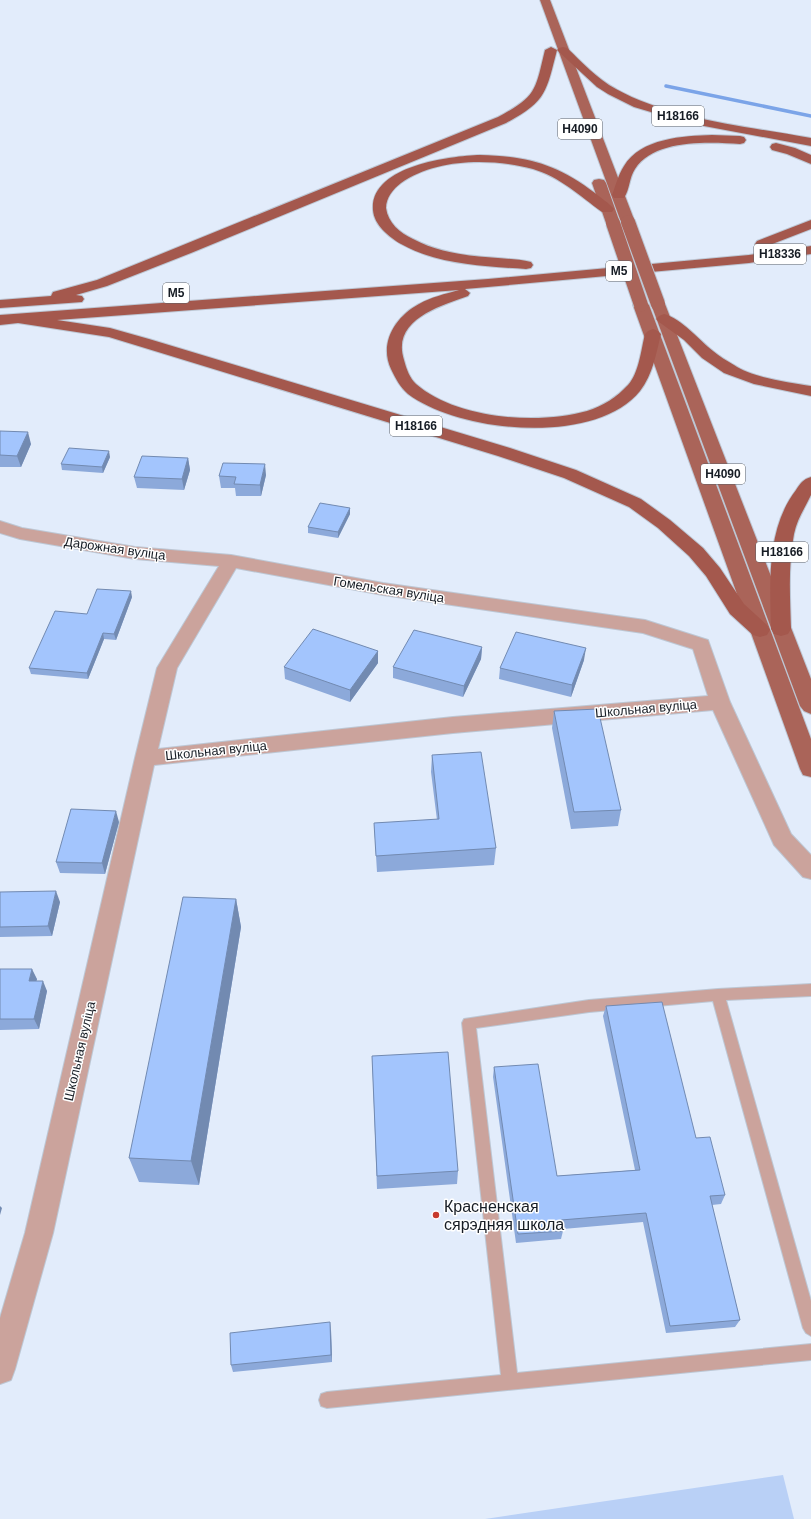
<svg xmlns="http://www.w3.org/2000/svg" width="811" height="1519" viewBox="0 0 811 1519" font-family="Arial,sans-serif">
	<rect width="100%" height="100%" fill="#e2ecfb"/>
	<path fill="#b9d0f6" d="M783,1475L794,1519H485Z"/>
	<g fill="none" stroke-linecap="round" stroke-linejoin="round">
		<path stroke="#7ba4e8" stroke-width="3.5" d="M666,86L811,116"/>
		<defs>
			<path id="service" d="M811,984V996L726,1000L811,1301V1336L806,1333L803,1328L713,1001L589,1012L476,1028L517,1373L811,1344V1360L327,1408L321,1406L319,1400L321,1394L327,1392L501,1375L462,1023L464,1019L589,1000L718,989Z"/>
			<path id="minor" d="M0,521L22,528L135,547L231,555L383,583L645,620L708,640L730,702L791,834L811,855V879L803,877L774,845L713,710L453,733L154,765L53,1233L15,1369L11,1380L0,1384V1318L25,1233L135,758L157,668L219,566L135,559L20,539L0,533ZM236,568L383,595L643,633L693,649L708,696L453,717L158,749L177,668Z"/>
			<path id="primary" d="M540,0H550L635,222L633,225L628,226L623,225L621,222Z
				M599,179L604,180L606,183L620,223L618,226L613,227L608,226L606,223L592,183L594,180Z
				M641,300L646,302L649,305L811,739V777L803,775L800,769L633,305L636,302Z
				M658,300L663,301L665,304L811,679V714L804,711L800,706L651,304L653,301Z"/>
			<path id="trunk" d="M551,47L557,50C546,92 547,101 506,123L191,253L107,286L76,295L82,296L84,299L82,302L0,308V300L51,296L53,292L97,280L498,117C537,96 535,91 545,50Z
				M563,47L567,48C582,62 597,79 616,89C669,119 751,127 811,138V146L688,123L634,107L608,94L597,87L559,52L557,50L559,48Z
				M712,135L740,136L744,137L746,140L744,143L740,144C709,142 654,139 635,169C629,178 630,189 624,198H614L612,195C616,185 618,175 624,166C641,138 683,136 712,135Z
				M776,143L795,148L811,155V164L787,154L772,150L770,147L772,144Z
				M480,155C527,156 557,164 595,193C601,198 609,203 614,209L612,212H602C580,196 560,177 533,169C492,158 436,158 401,183C393,189 386,198 386,208C388,223 400,233 413,239C439,253 469,256 498,258C509,259 520,259 531,262L533,265L531,268L526,269C485,266 438,265 401,244C389,237 374,225 373,210C370,166 449,156 480,155Z
				M811,220V229L762,248L757,247L755,244L757,241Z
				M811,246V254L749,263L465,289L470,293L468,296C440,306 391,320 404,360C406,368 410,379 416,384C456,419 538,425 587,411C603,406 617,397 628,385C639,373 641,350 645,334L648,331L653,329L658,331L661,334C656,354 653,374 640,391C596,446 460,433 408,394C400,387 396,379 391,369C379,343 395,317 419,304C431,297 445,294 459,290L57,320L110,328L149,339L510,448L576,470L641,499L670,520L703,548L720,568L744,604L767,625L770,630L767,635L760,637L753,635L730,614L706,576L689,556L658,528L629,507L564,478L498,456L109,337L18,323L0,325V315L488,279L749,255Z
				M664,314C682,319 699,340 713,351C719,356 727,361 734,365C753,378 788,382 811,386V396L754,384L724,373L702,358L684,340L659,322L656,319L659,316Z
				M811,477C811,482 811,490 811,495C805,508 797,519 794,534C788,565 790,597 791,629L788,634L781,636L774,634L771,629C770,583 766,529 796,490C800,484 803,479 811,477Z"/>
		</defs>
		<use href="#service" stroke="#bdc7d4" stroke-width="2"/>
		<use href="#minor" stroke="#bdc7d4" stroke-width="2"/>
		<use href="#primary" stroke="#bdc7d4" stroke-width="2"/>
		<use href="#trunk" stroke="#bdc7d4" stroke-width="2"/>
		<use href="#service" fill="#cba39c" fill-rule="evenodd"/>
		<use href="#minor" fill="#cba39c" fill-rule="evenodd"/>
		<use href="#primary" fill="#aa6459" fill-rule="evenodd"/>
		<use href="#trunk" fill="#a4584d" fill-rule="evenodd"/>
		<defs>
			<path id="primary-bridge" d="M628,222L658,304
				M613,223L641,305"/>
		</defs>
		<use href="#primary-bridge" stroke="#bdc7d4" stroke-width="16" stroke-linecap="butt"/>
		<use href="#primary-bridge" stroke="#aa6459" stroke-width="14"/>
	</g>
	<path fill="#8ca9da" d="M0,431L31,444L21,467H0Z
		M110,457L103,473L62,470L61,464Z
		M188,458L190,470L184,490L137,488L134,477Z
		M266,475L261,496H236L235,488H221L219,476Z
		M350,508V514L338,538L308,533V527Z
		M132,597L116,640L104,639L88,679L31,674L29,668L87,614Z
		M482,647L481,659L463,697L393,678V667Z
		M378,651V663L350,702L285,679L284,667Z
		M584,660L571,697L499,679L500,668Z
		M554,711L621,810L618,826L571,829L552,728Z
		M432,755L496,848L494,865L377,872L374,823L437,820L431,772Z
		M119,822L105,874L60,873L56,862Z
		M0,892L60,902L52,936L0,937Z
		M236,899L241,927L199,1185L139,1182L129,1158Z
		M0,969L37,979L36,981L47,991L39,1029L0,1030Z
		M606,1006L696,1138L725,1195L721,1204L712,1205L740,1320L735,1327L666,1333L643,1222L563,1229V1231L561,1239L516,1243L493,1077L494,1067L557,1176L635,1170L603,1016Z
		M372,1056L458,1171L457,1184L377,1189Z
		M331,1330L332,1362L233,1372L231,1365Z"/>
	<path fill="#728ab1" d="M28,432L31,444L21,467L17,456Z
		M109,451L110,457L103,473L102,467Z
		M188,458L190,470L184,490L182,479Z
		M265,464L266,475L261,496L260,485Z
		M350,508V514L338,538V532Z
		M131,591L132,597L116,640L114,634Z
		M103,633L104,639L88,679L87,673Z
		M482,647L481,659L463,697L464,686Z
		M586,648L584,660L571,697L572,685Z
		M378,651V663L350,702V690Z
		M116,811L119,822L105,874L102,863Z
		M56,891L60,902L52,936L48,926Z
		M236,899L241,927L199,1185L191,1161Z
		M32,969L37,979L34,991L29,981Z
		M43,981L47,991L39,1029L34,1019Z
		M0,1206L2,1208L0,1215Z
		M330,1322L331,1330L332,1362L331,1355Z"/>
	<path fill="#a3c5fd" stroke="#728ab1" d="M0,431L28,432L17,456L0,455Z
		M69,448L109,451L102,467L61,464Z
		M142,456L188,458L182,479L134,477Z
		M223,463L265,464L260,485L234,484L236,477L219,476Z
		M320,503L350,508L338,532L308,527Z
		M97,589L131,591L114,634L103,633L87,673L29,668L55,611L87,614Z
		M313,629L378,651L350,690L284,667Z
		M414,630L482,647L464,686L393,667Z
		M516,632L586,648L572,685L500,668Z
		M598,709L621,810L574,812L554,711Z
		M481,752L496,848L376,856L374,823L439,819L432,755Z
		M71,809L116,811L102,863L56,862Z
		M56,891L48,926L0,927V892Z
		M183,897L236,899L191,1161L129,1158Z
		M0,969H32L29,981H43L34,1019H0Z
		M662,1002L696,1138L710,1137L725,1195L710,1196L740,1320L670,1326L646,1213L561,1220L563,1231L518,1234L494,1067L538,1064L557,1176L640,1170L606,1006Z
		M448,1052L458,1171L377,1176L372,1056Z
		M330,1322L331,1355L231,1365L230,1333Z"/>
	<circle fill="#c73a2c" stroke="#fff" stroke-width="1.5" cx="436" cy="1215" r="4"/>
	<g text-anchor="middle" stroke-width="3" stroke-linejoin="round" paint-order="stroke">
		<g fill="#fff" stroke="#5c6066" stroke-width="1">
			<rect x="652" y="106" width="52" height="20" rx="3"/>
			<rect x="558" y="119" width="44" height="20" rx="3"/>
			<rect x="754" y="244" width="52" height="20" rx="3"/>
			<rect x="606" y="261" width="26" height="20" rx="3"/>
			<rect x="163" y="283" width="26" height="20" rx="3"/>
			<rect x="390" y="416" width="52" height="20" rx="3"/>
			<rect x="701" y="464" width="44" height="20" rx="3"/>
			<rect x="756" y="542" width="52" height="20" rx="3"/>
		</g>
		<g font-size="12" font-weight="bold" fill="#161c24">
			<text x="678" y="120">Н18166</text>
			<text x="580" y="133">Н4090</text>
			<text x="780" y="258">Н18336</text>
			<text x="619" y="275">М5</text>
			<text x="176" y="297">М5</text>
			<text x="416" y="430">Н18166</text>
			<text x="723" y="478">Н4090</text>
			<text x="782" y="556">Н18166</text>
		</g>
		<g font-size="13" fill="#161c24" stroke="#fff">
			<text transform="translate(115 548) rotate(8)" y="5">Дарожная вуліца</text>
			<text transform="translate(389 589) rotate(9)" y="5">Гомельская вуліца</text>
			<text transform="translate(646 708) rotate(-5)" y="5">Школьная вуліца</text>
			<text transform="translate(216 750) rotate(-6)" y="5">Школьная вуліца</text>
			<text transform="translate(79 1051) rotate(-77)" y="5">Школьная вуліца</text>
		</g>
		<g font-size="16" fill="#161c24" stroke="#fff" text-anchor="start">
			<text x="444" y="1212">Красненская<tspan x="444" dy="18">сярэдняя школа</tspan></text>
		</g>
	</g>
</svg>
